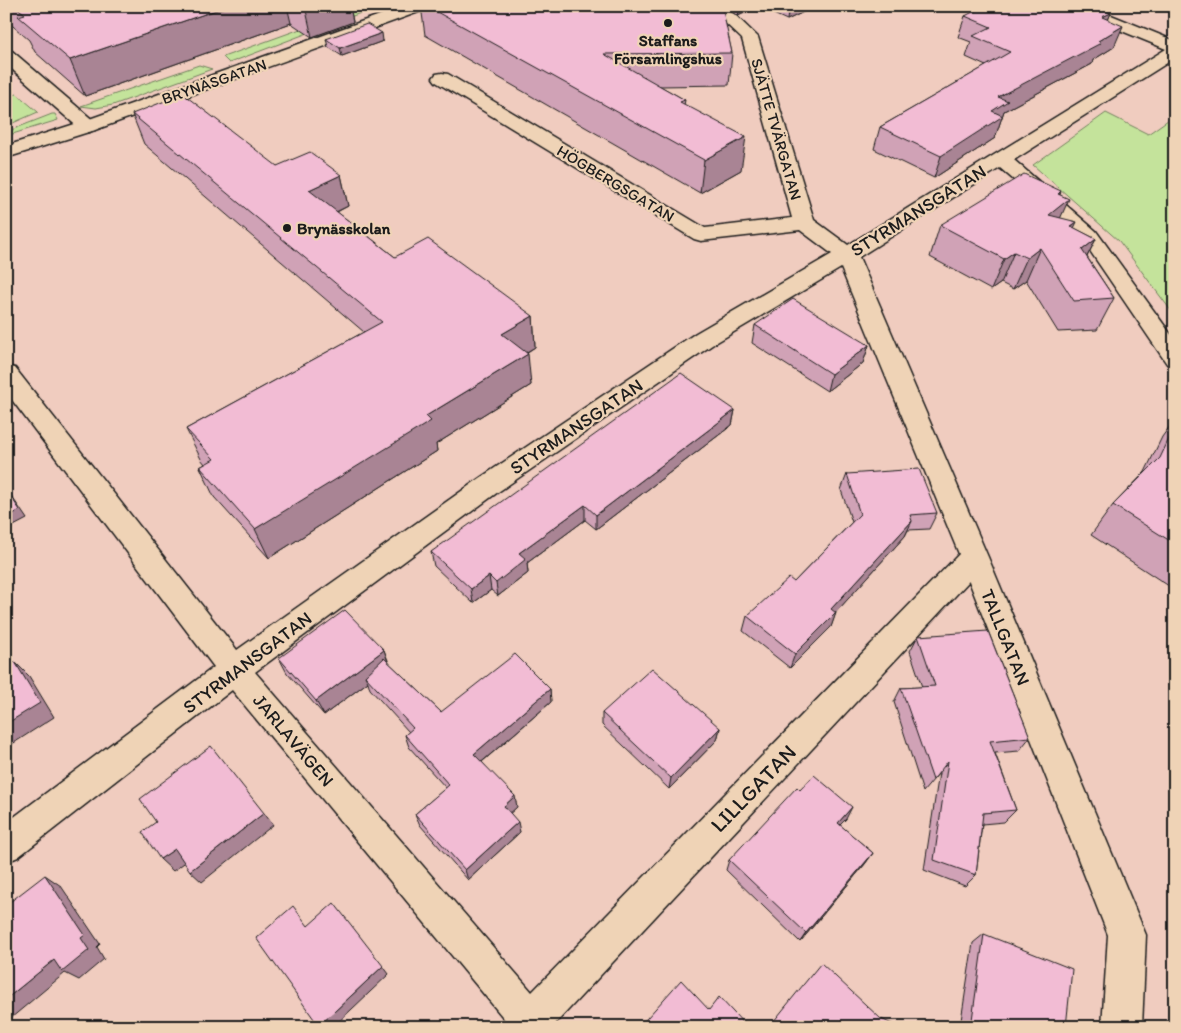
<svg xmlns="http://www.w3.org/2000/svg" width="1181" height="1033" viewBox="0 0 1181 1033" font-family="Itim,sans-serif">
	<rect width="100%" height="100%" fill="#f0ccbf"/>
	<filter id="ink" filterUnits="userSpaceOnUse"><feTurbulence type="fractalNoise" baseFrequency=".02" numOctaves="2"/><feDisplacementMap in="SourceGraphic" scale="10" xChannelSelector="R" yChannelSelector="G"/><feConvolveMatrix kernelMatrix="1 2 1 2 8 2 1 2 1" color-interpolation-filters="sRGB"/></filter>
	<g filter="url(#ink)">
		<path fill="#c4e39b" stroke="#70805c" d="M355,6H379L229,63L223,57L328,19Z
			M199,65L212,69L113,105L96,108L81,106Z
			M17,94L38,112L6,126V97Z
			M1106,113L1148,134L1175,115V316L1119,241L1033,165Z
			M52,114H55L58,120L6,136V132Z"/>
		<g fill="none" stroke-linecap="round" stroke-linejoin="round">
			<defs>
				<path id="minor" d="M696,6H718L734,14L758,37L814,220L848,245L1166,49L1068,9L1066,6H1089L1175,41V58L1014,160L1096,231L1175,340V366L1167,364L1082,239L1000,168L859,257L988,557L1146,935L1142,1027H1102L1108,935L969,581L555,1024L556,1027H511L232,690L18,857L6,862V823L214,667L6,392V366L15,368L237,650L480,478L696,333L832,254L800,230L701,241L694,239L436,82L433,78L436,74L442,73L448,74L705,228L792,218L742,39L722,20L698,9ZM841,268L959,554L532,992L255,672L498,492L712,345Z
					M6,50L12,51L95,122L97,126L95,130L88,132L81,130L6,64Z"/>
				<path id="tertiary" d="M405,6H429L427,9L95,130L6,158V146L81,122Z"/>
			</defs>
			<use href="#minor" stroke="#1c1c1c" stroke-width="3"/>
			<use href="#tertiary" stroke="#1c1c1c" stroke-width="3"/>
			<use href="#minor" fill="#efd3b6" fill-rule="evenodd"/>
			<use href="#tertiary" fill="#efd3b6" fill-rule="evenodd"/>
		</g>
		<path fill="#d0a2b6" stroke="#1c1c1c" d="M6,6H350L353,22L312,37L291,23L85,96L35,52L29,40L6,20Z
			M421,6H816L787,20L758,7L738,16L724,7L723,14L732,53L729,85L660,86L685,100L684,105L741,170L700,193L425,35Z
			M1111,13L1108,20L1114,47L1093,60L1092,64L1004,111L995,138L934,178L874,149L880,127L986,66L966,57L971,42L958,37L965,16Z
			M326,39L383,41L342,56L328,47Z
			M132,114L277,166L341,175L348,206L337,212L395,257L533,316L535,347L526,353L531,385L436,444L437,451L269,558L214,497L200,467L205,464L201,459L186,429L364,332L144,144Z
			M1061,191L1060,195V218L1074,228L1096,239L1087,257L1114,298L1097,330L1058,332L1026,280L1013,289L1001,283L991,290L930,257L940,225Z
			M755,325L869,345L863,363L827,391L752,343Z
			M735,410L732,425L596,529L585,520L527,563L528,573L498,596L491,590L473,603L434,566L431,552Z
			M1175,419V590L1091,535L1113,505L1145,472L1162,437Z
			M847,474L937,513L929,529L908,530L905,536L836,612L831,627L790,668L743,631L747,616L794,582L852,522L841,490Z
			M918,636L1030,737L1019,751L995,753L1016,810L1004,822L982,824L976,875L965,886L924,870L939,773L923,792L894,702L901,688L922,687L910,651Z
			M384,650L389,663L441,712L550,689L551,702L482,762L517,807L510,813L520,832L468,880L420,825L415,814L446,788L409,747L405,735L409,732L370,689L368,682L324,715L287,673L279,658Z
			M602,713L720,728L717,740L669,789L602,725Z
			M800,790L846,819L840,825L873,853L865,864L800,942L726,870L729,860Z
			M984,934L1066,1027H960L973,943Z"/>
		<path fill="#a98494" stroke="#1c1c1c" d="M228,6H287L291,23L85,96L70,60Z
			M305,6H350L353,22L312,37Z
			M740,6H758L738,16Z
			M789,6H816L787,20Z
			M1111,13L1102,34V17Z
			M1123,26L1114,47L1093,60L1092,64L1004,111L995,138L934,178L941,156L998,97L1098,41Z
			M382,33L383,41L342,56L340,48Z
			M746,137L741,170L700,193L704,160Z
			M341,175L348,206L318,221L309,190Z
			M1061,191L1052,212L1069,199L1055,230L1035,246L1058,194Z
			M1077,222L1062,253L1071,226Z
			M1096,239L1080,270L1082,250Z
			M1040,248L1026,280L1013,289L1027,258Z
			M1014,252L1001,283L991,290L1004,259Z
			M533,316L535,347L505,365L502,334Z
			M869,345L863,363L827,391L831,374Z
			M528,354L531,385L436,444L437,451L269,558L255,529L426,416Z
			M735,410L732,425L596,529V515Z
			M6,488L27,519L6,530Z
			M585,505V520L527,563L528,573L498,596L496,583L519,553Z
			M912,521L905,536L829,620L836,613L831,627L790,668L795,654L831,609Z
			M489,576L491,590L473,603L471,589Z
			M384,650L389,665L365,676L368,682L324,715L316,701Z
			M15,662L29,676L54,717L6,748V724Z
			M550,689L551,702L477,766L474,754Z
			M720,728L717,740L669,789L671,778Z
			M515,796L517,807L506,817L504,806Z
			M852,807L846,819L831,834L838,823Z
			M264,813L273,825L202,882L190,871Z
			M518,822L520,832L468,880L465,870Z
			M175,849L187,861L173,871L160,859Z
			M873,853L865,864L800,942L806,933Z
			M45,875L61,886L100,944L97,947L104,959L79,980L65,973L11,1018L6,1016V999L81,938Z
			M383,966L389,974L333,1027L319,1026Z"/>
		<path fill="#f2bcd4" stroke="#1c1c1c" d="M15,6H228L70,60L18,16L25,14Z
			M426,6H722L732,53L604,54L685,100L680,102L746,137L704,160Z
			M985,6H1093L1111,13L1102,17L1123,26L1098,41L1101,43L998,97L1008,101L992,111L1003,116L941,156L880,127L1010,52L973,36L991,27L965,16Z
			M367,24L382,33L340,48L326,39Z
			M183,94L277,166L310,152L341,175L309,190L395,257L428,239L533,316L502,334L528,354L426,416L431,421L255,529L200,467L214,459L186,429L382,322L132,114Z
			M1024,174L1061,191L1058,194L1069,199L1049,215L1077,222L1071,226L1096,239L1082,250L1114,298L1074,301L1040,248L1027,258L1014,252L1004,259L940,225Z
			M793,299L869,345L831,374L755,325Z
			M681,373L735,410L596,515L585,505L519,553L526,559L496,583L489,576L471,589L431,552Z
			M1175,426V544L1113,505L1160,458Z
			M919,469L937,513L910,515L912,521L831,609L836,613L795,654L747,616L789,578L794,582L860,514L847,474Z
			M6,490L20,510L6,518Z
			M345,610L384,650L316,701L279,658Z
			M988,631L1030,737L990,741L1016,810L983,813L976,875L934,860L948,761L933,780L901,688L935,686L918,636Z
			M515,654L550,689L474,754L515,796L504,806L518,822L465,870L415,814L449,785L405,735L413,728L365,676L384,658L441,712Z
			M15,662L40,703L6,724V667Z
			M652,668L720,728L671,778L602,713Z
			M211,746L264,813L190,871L175,849L160,859L142,832L156,822L140,799Z
			M814,775L852,807L838,823L873,853L806,933L729,860L797,787L800,790Z
			M45,875L85,935L81,938L89,950L62,972L54,960L6,999V905Z
			M334,903L383,966L319,1026L256,938L293,906L308,926Z
			M984,934L1072,969L1066,1027H971Z
			M821,963L881,1019L899,1027H769Z
			M681,980L709,1010L719,997L747,1027H639Z"/>
	</g>
	<g fill="#1c1c1c" stroke="#efd3b6" stroke-width="2">
		<circle cx="668" cy="23" r="5"/>
		<circle cx="287" cy="228" r="5"/>
	</g>
	<g text-anchor="middle" stroke-width="4.5" stroke-linejoin="round" paint-order="stroke">
		<g font-size="16" font-weight="bold" fill="#1c1c1c" stroke="#efd3b6">
			<text x="668" y="46">Staffans<tspan x="668" dy="18">Församlingshus</tspan></text>
			<text x="297" y="234" text-anchor="start">Brynässkolan</text>
		</g>
		<g font-size="16" fill="#1c1c1c" stroke="#efd3b6">
			<text transform="translate(214 81) rotate(-19)" y="6">BRYNÄSGATAN</text>
			<text transform="translate(777 129) rotate(74)" y="6">SJÄTTE TVÄRGATAN</text>
			<text transform="translate(616 183) rotate(31)" y="6">HÖGBERGSGATAN</text>
		</g>
		<g font-size="19" fill="#1c1c1c" stroke="#efd3b6">
			<text transform="translate(918 210) rotate(-32)" y="7">STYRMANSGATAN</text>
			<text transform="translate(576 426) rotate(-34)" y="7">STYRMANSGATAN</text>
			<text transform="translate(1006 637) rotate(68)" y="7">TALLGATAN</text>
			<text transform="translate(247 662) rotate(-37)" y="7">STYRMANSGATAN</text>
			<text transform="translate(294 740) rotate(50)" y="7">JARLAVÄGEN</text>
		</g>
		<g font-size="22" fill="#1c1c1c" stroke="#efd3b6">
			<text transform="translate(753 788) rotate(-46)" y="8">LILLGATAN</text>
		</g>
	</g>
	<rect width="1181" height="1033" fill="none" stroke="#efd3b6" stroke-width="25"/>
	<rect x="12" y="12" width="1156" height="1008" fill="none" stroke="#1c1c1c" stroke-width="2" filter="url(#ink)"/>
</svg>
